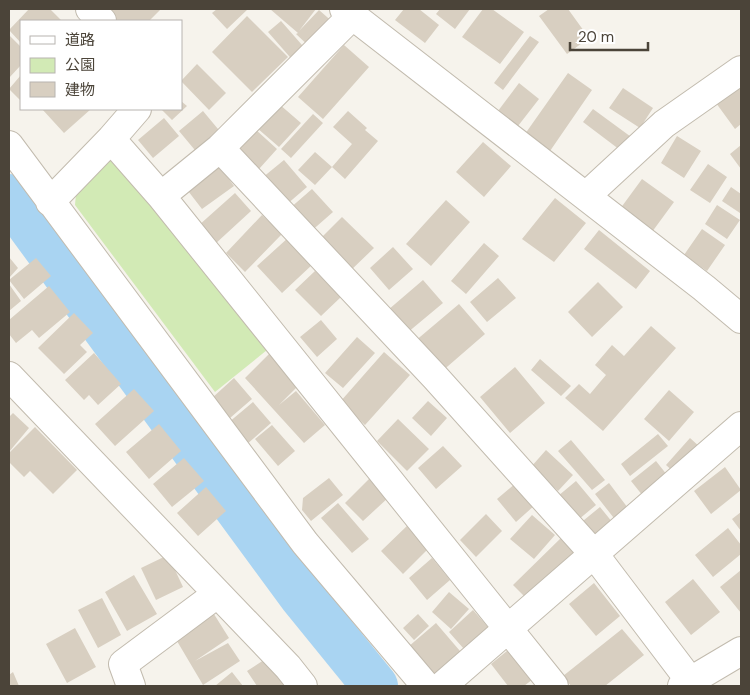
<svg xmlns="http://www.w3.org/2000/svg" width="750" height="695" viewBox="0 0 750 695" font-family="'DM Sans','Noto Sans JP',sans-serif">
	<rect width="100%" height="100%" fill="#f6f3ec"/>
	<path fill="#d2eab5" d="M121,159L272,346L215,392L75,205L76,194L109,160Z"/>
	<g fill="none" stroke-linecap="round" stroke-linejoin="round">
		<path stroke="#a9d4f2" stroke-width="46" d="M9,197L301,595L375,686"/>
	</g>
	<path fill="#d8cfc1" d="M29,9H50L62,21H21V43L9,30Z
		M105,9H159L160,10L149,21H118Z
		M217,9H248L227,29L212,13Z
		M270,9H316L299,31L319,10L335,24L312,49L296,34L298,33Z
		M404,9H419L439,25L425,43L395,20Z
		M440,9H470L455,29L436,14Z
		M483,9H492L524,32L500,64L462,37Z
		M549,9H568L589,38L567,54L539,16Z
		M247,16L288,57L252,92L212,52Z
		M281,21L309,53L296,64L268,32Z
		M9,35L21,47V65L9,78Z
		M530,36L539,42L503,90L494,83Z
		M344,45L369,67L323,119L298,97Z
		M197,64L226,93L209,110L181,81Z
		M568,73L592,90L550,151L525,134Z
		M21,75V101L9,89Z
		M519,83L539,99L518,126L498,111Z
		M741,83V124L735,129L716,103Z
		M623,88L653,108L640,128L609,108Z
		M181,101L187,106L172,120L161,109H181Z
		M279,104L301,123L279,147L257,128Z
		M42,109H91L64,133Z
		M593,109L638,142L628,156L583,122Z
		M203,111L223,135L199,155L179,131Z
		M348,111L367,128L365,130L378,141L345,179L332,167L352,144L333,127Z
		M313,114L323,123L291,158L281,149Z
		M164,118L179,136L153,158L138,140Z
		M255,129L277,149L259,169L237,149Z
		M677,136L701,151L684,178L661,163Z
		M483,142L511,166L484,197L456,172Z
		M741,145V169L730,154Z
		M315,152L332,167L315,185L298,170Z
		M284,160L307,187L286,205L262,178Z
		M217,163L234,186L202,209L185,187Z
		M708,164L727,177L710,203L690,190Z
		M642,179L674,202L652,232L620,209Z
		M731,187L741,194L740,213L722,201Z
		M312,189L333,212L309,233L289,209Z
		M235,193L251,211L214,245L198,226Z
		M555,198L586,223L554,262L522,239Z
		M446,200L470,222L431,266L406,244Z
		M717,205L740,220L727,239L705,224Z
		M262,215L282,234L245,272L226,253Z
		M342,217L374,248L348,273L318,241Z
		M702,229L725,245L707,271L684,255Z
		M599,230L650,271L636,289L584,249Z
		M289,237L313,264L282,293L257,266Z
		M484,243L499,256L466,294L451,281Z
		M393,247L413,269L389,290L370,268Z
		M9,257L18,268L9,278Z
		M36,258L51,276L24,299L9,280Z
		M315,271L341,297L321,316L295,290Z
		M498,278L516,298L487,322L470,302Z
		M423,280L443,303L407,333L388,310Z
		M598,282L623,307L592,337L568,312Z
		M9,284L21,301L9,311Z
		M49,286L70,312L39,338L32,330L16,343L9,334V320Z
		M459,304L485,334L440,373L414,342Z
		M74,313L93,333L80,345L87,352L64,374L38,348Z
		M321,320L337,339L317,357L300,337Z
		M651,326L676,348L603,431L565,398L579,384L590,394L606,375L595,365L612,345L624,356Z
		M357,337L375,353L343,388L325,373Z
		M384,352L410,375L365,425L340,402Z
		M94,353L121,384L98,405L89,395L84,400L65,380Z
		M269,354L299,385L279,405L296,391L325,425L304,443L245,378Z
		M540,359L571,386L561,396L531,370Z
		M515,367L545,403L510,433L480,397Z
		M234,378L252,399L230,418L212,398Z
		M134,389L154,411L115,446L95,424Z
		M669,390L694,412L669,441L644,419Z
		M428,401L447,418L431,436L412,418Z
		M253,402L271,423L246,445L228,423Z
		M13,413L29,428L9,452V417Z
		M398,419L429,449L407,471L377,441Z
		M159,424L181,451L149,479L126,452Z
		M272,425L295,451L278,466L255,439Z
		M35,427L77,470L53,494L30,471L24,477L9,462V453Z
		M658,434L668,446L630,476L621,464Z
		M690,438L701,448L677,475L666,465Z
		M571,440L605,480L592,490L558,451Z
		M443,446L462,466L436,489L418,468Z
		M546,450L573,475L558,491L531,467Z
		M184,458L204,481L172,507L153,484Z
		M656,461L671,480L647,501L631,481Z
		M725,467L741,490L711,514L694,491Z
		M329,478L343,495L311,521L302,510L303,498Z
		M370,478L389,497L363,521L345,503Z
		M576,481L596,505L578,520L558,496Z
		M516,483L535,505L516,522L497,499Z
		M609,483L631,512L617,522L595,494Z
		M206,487L226,511L198,536L177,513Z
		M338,503L369,539L352,553L321,518Z
		M600,507L617,528L596,546L578,525Z
		M741,512V531L732,519Z
		M486,514L502,531L476,557L460,540Z
		M532,515L555,535L534,559L510,539Z
		M409,524L431,546L403,574L381,551Z
		M728,528L741,545V554L713,577L695,555Z
		M563,536L579,552L529,601L513,585Z
		M168,555L183,587L156,600L141,568Z
		M432,558L450,580L427,600L409,578Z
		M741,570V613L720,587Z
		M134,575L157,614L127,631L105,592Z
		M693,579L720,612L691,635L665,602Z
		M594,583L620,616L596,636L569,604Z
		M449,592L469,609L451,629L432,612Z
		M102,598L121,635L98,648L78,610Z
		M473,610L495,635L471,657L449,632Z
		M212,611L229,638L195,661L228,643L240,661L203,685L174,636Z
		M418,614L429,626L414,640L403,628Z
		M436,623L466,658L438,682L408,647Z
		M75,628L96,667L67,683L46,644Z
		M622,629L644,655L605,686H571L563,676Z
		M513,646L537,676L524,686H508L491,664Z
		M270,656L291,686H257L247,671Z
		M13,672L19,686H9V675Z
		M232,672L243,686H215Z"/>
	<g fill="none" stroke-linecap="round" stroke-linejoin="round">
		<defs>
			<path id="minor" d="M90,9L102,21
				M344,9L704,288L741,319
				M111,139L161,196L554,686
				M9,145L305,543L426,686
				M220,148L435,377L594,554L694,686
				M161,196L220,148L352,16
				M586,196L664,124L741,70
				M50,202L111,139L137,109
				M9,376L288,667L303,686
				M131,686L123,664L217,594
				M442,686L741,426
				M682,686L741,651"/>
		</defs>
		<use href="#minor" stroke="#c2bbae" stroke-width="30"/>
		<use href="#minor" stroke="#fff" stroke-width="28"/>
	</g>
	<rect width="750" height="695" fill="none" stroke="#4b4439" stroke-width="20"/>
	<rect x="20" y="20" width="162" height="90" fill="#ffffff" stroke="#b7b4b0"/>
	<rect x="30" y="36" width="25" height="8" fill="#ffffff" stroke="#b7b4b0"/>
	<text x="65" y="45" font-size="15" fill="#4b4439">道路</text>
	<rect x="30" y="58" width="25" height="15" fill="#d2eab5" stroke="#b7b4b0"/>
	<text x="65" y="70" font-size="15" fill="#4b4439">公園</text>
	<rect x="30" y="82" width="25" height="15" fill="#d8cfc1" stroke="#b7b4b0"/>
	<text x="65" y="95" font-size="15" fill="#4b4439">建物</text>
	<path d="M570 42v8h78v-8" fill="none" stroke="#4b4439" stroke-width="2.5"/>
	<text x="578" y="42" font-size="15" fill="#4b4439" stroke="#ffffff" stroke-width="4" paint-order="stroke">20 m</text>
</svg>
